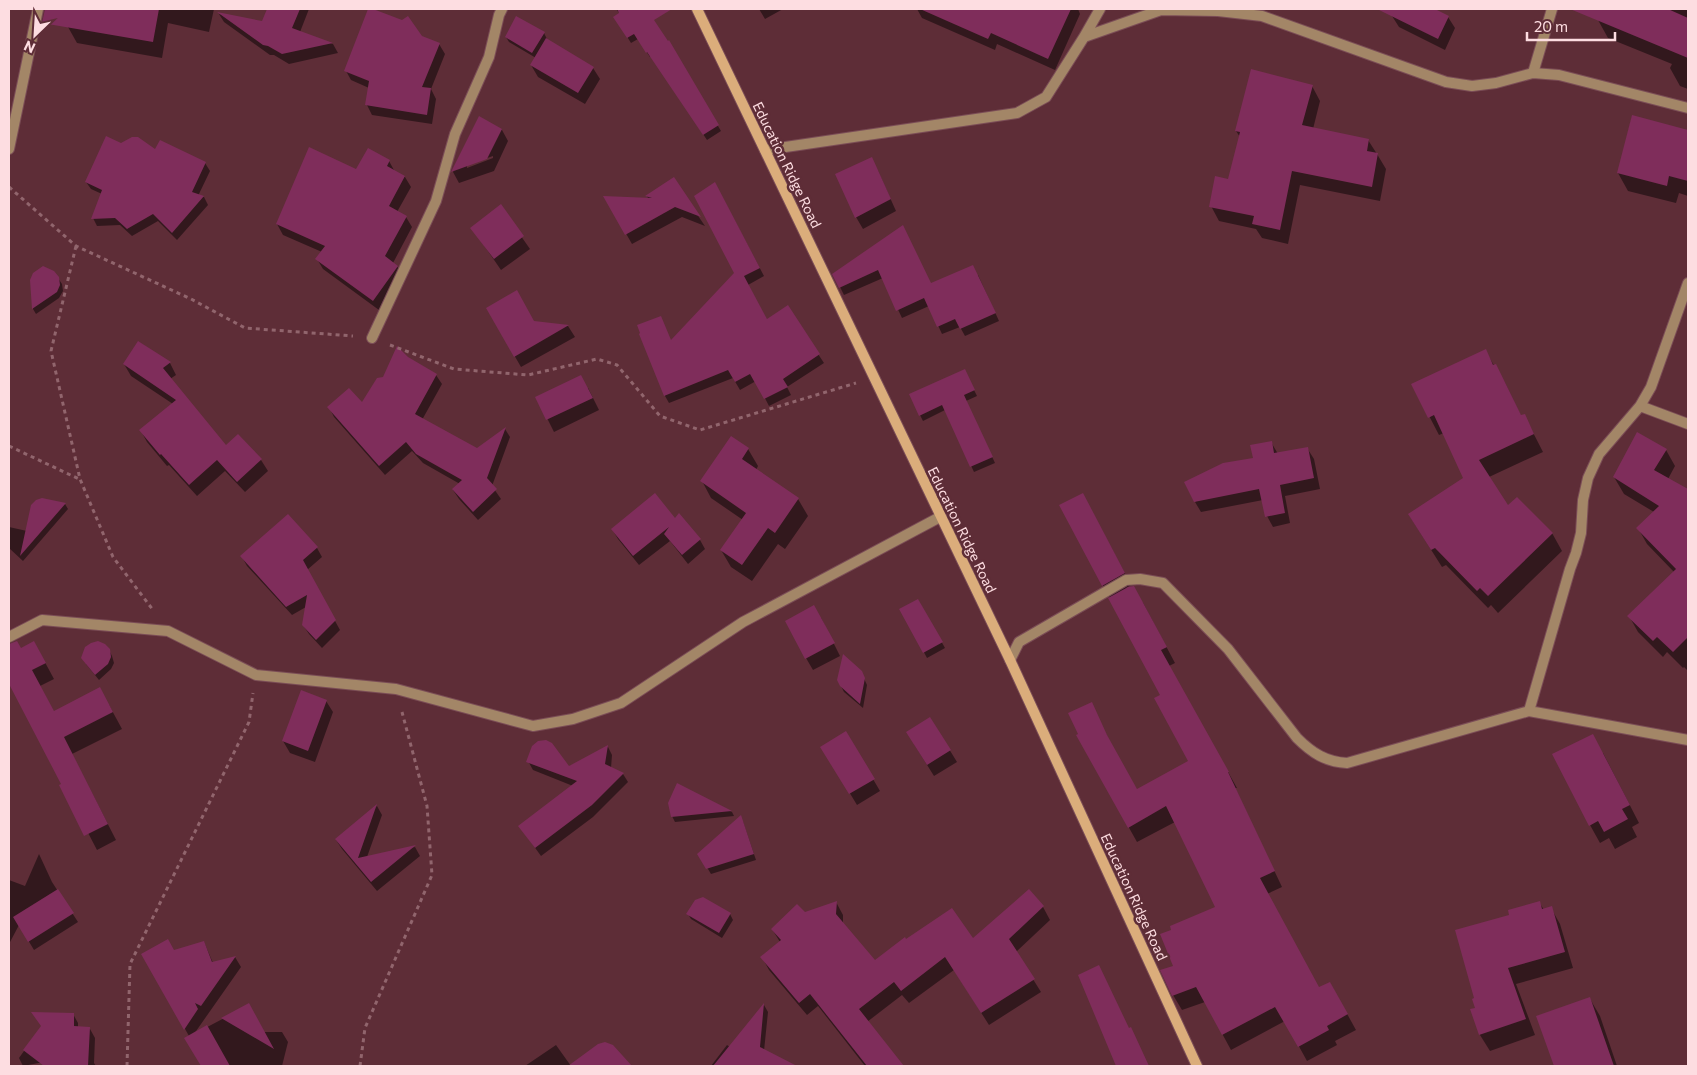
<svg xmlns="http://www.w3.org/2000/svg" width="1697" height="1075" viewBox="0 0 1697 1075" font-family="Commissioner,sans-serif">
	<rect width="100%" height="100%" fill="#5e2d37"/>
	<path fill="#0007" fill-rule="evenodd" d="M71,9H214L209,32L168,23L162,58L77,43L68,27Z
		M268,9H309L300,32L333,44L338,53L289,64L274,55H270L224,22L219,14L263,22Z
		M370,9L402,22L421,37L439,44L445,54L431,89L436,99L432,124L372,115L367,105L369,88L351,80L346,71Z
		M616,9H646L667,43L668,42L721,131L707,140L651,56L650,57L638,39L631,43L618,22L620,14Z
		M759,9H783L765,19Z
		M917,9H1078L1080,14L1055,70L997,44L995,50L922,18Z
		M1396,9H1432L1448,17L1455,28L1445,50L1399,27L1392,16Z
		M1603,9H1688V89L1680,86L1670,68L1672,64L1608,38L1598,20Z
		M544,33L547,39L546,40L593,68L600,79L585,104L538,77L531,65L536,58L509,42L506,37Z
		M1312,86L1320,101L1313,129L1368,140L1377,154L1386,169L1380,201L1300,185L1288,244L1262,238L1256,229L1219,221L1211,206L1229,180L1240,137L1236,131Z
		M1632,117L1688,131V196L1679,193L1676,203L1628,191L1618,173Z
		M479,118L502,130L508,141L494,171L459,183L453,172ZM493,156V158L467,168V165Z
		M121,144L205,163L210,171L198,196L204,197L208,205L177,240L158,221L132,236L120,225L97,226L93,218L102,194L91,189L86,182Z
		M389,161L395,172L405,177L411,187L397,212L406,217L412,227L393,263L397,266L403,277L379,310L323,269L317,259L322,252L283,235L277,224L357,171Z
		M878,171L896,211L863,229L856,217Z
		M673,179L705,226L682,217L632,244L605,197L649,200L647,196Z
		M719,191L764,276L748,285L767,320L787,307L824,363L787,387L791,395L769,406L756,381L740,390L733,378L669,403L665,396L671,342L735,273Z
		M500,206L530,249L501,270L472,228Z
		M902,227L931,285L978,275L999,321L965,336L960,327L942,334L929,306L902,318L883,278L844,295L840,287Z
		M58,278L62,284L63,291L59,298L36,314L33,309L31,281Z
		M487,308L534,322L568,326L575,337L521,367Z
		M139,342L170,363L176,375L170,379L226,447L261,460L268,471L245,492L225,471L197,496L169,465L167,466L147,442L141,431L173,404L131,376L124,364Z
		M1485,351L1505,383L1521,416L1524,415L1543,452L1489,477L1508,507L1552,533L1562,551L1498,613L1491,605L1488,608L1446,565L1442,567L1409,515L1465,479L1444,433L1439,435L1413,385Z
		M407,358L436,375L442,384L422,420L477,450L505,429L510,437L492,486L501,499L478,520L459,499L453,490L460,484L423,463L412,451L385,475L334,417L329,407L362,405L383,378Z
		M967,376L977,396L966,401L995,463L974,472L945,410L923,421L920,415Z
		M588,388L599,410L554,432L537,398Z
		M731,438L748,449L758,466L756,470L798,499L808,516L785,549L778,544L752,581L731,567L721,550L743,520L711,498L702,481Z
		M1271,442L1278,454L1307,448L1314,459L1320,489L1285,496L1290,523L1273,527L1267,516L1263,500L1201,512L1195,502L1254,459Z
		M1666,450L1675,466L1668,479L1688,490V671L1684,667L1683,668L1667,652L1663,657L1638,632L1629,616L1674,572L1647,544L1638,528L1654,512L1624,494L1614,477Z
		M42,499L65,504L68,509L23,561L9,548V527L27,531Z
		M1089,506L1131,585L1126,588L1143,603L1175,663L1169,666L1237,788H1235L1282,887L1267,894L1319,989L1330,983L1356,1030L1335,1041L1337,1045L1307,1061L1285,1021L1231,1050L1205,1002L1182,1010L1173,995L1174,966L1217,907L1175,822L1137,842L1077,735L1080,734L1091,704L1115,752L1137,790L1190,761L1162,695L1103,586Z
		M676,520L700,540L705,549L688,564L670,541L639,565L618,539L612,529Z
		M317,548L322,557L307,570L340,630L322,648L309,634L303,625L306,607L292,615L247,566L242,557Z
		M918,600L945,648L927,658L901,609Z
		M821,618L840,656L813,670L806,658Z
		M34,642L54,679L40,686L54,712L109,705L122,729L72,754L116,840L97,850L9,681V655Z
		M109,650L112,656L114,663L111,669L99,680L86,664Z
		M861,672L867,685L863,708L844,692L841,686Z
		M326,701L333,712L315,762L290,753L283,741Z
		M930,718L957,762L934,776L914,744Z
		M846,733L880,791L857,805L822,747Z
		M608,747L612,755L611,768L623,774L628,782L593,817L541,856L520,827L573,786L533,770L528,761L568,767Z
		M1603,753L1639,823L1632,827L1637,837L1615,849L1609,838L1600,843L1590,825Z
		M678,785L732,812L734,816L675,822L672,816Z
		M377,806L382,815L367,857L415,847L420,856L377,891L342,849L336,840Z
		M743,822L756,860L711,874L699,854Z
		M39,854L52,882L78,922L34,950L19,925L9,944V880L25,886Z
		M1029,891L1043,907L1050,920L1016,952L1041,992L989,1025L954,970L909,1003L902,995L867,1022L902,1066H865L818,1006L807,1015L769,970L762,957L780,942L772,929L805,914L836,902L843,915V924L875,962L972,940Z
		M1539,902L1544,910L1551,908L1560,924L1573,968L1516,984L1535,1035L1490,1051L1480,1035L1472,1010L1477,1008Z
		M688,914H730L733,920L722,938L691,919Z
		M204,942L213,963L235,957L241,967L194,1034L249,1005L264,1032H282L288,1042L282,1066H202L186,1038L189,1036L143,954L173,951Z
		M1590,999L1600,1016L1617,1066H1555L1538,1016Z
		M764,1005L768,1012L764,1051L794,1066H711L727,1045L730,1047Z
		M73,1014L78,1023V1027L90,1029L95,1038L94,1063L96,1066H52L49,1061L23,1066L19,1058L41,1027Z
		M556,1045L571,1066L624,1063V1066H525Z"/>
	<path fill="#7f2d5b" d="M45,9H159L153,42L42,23Z
		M267,9H300L292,28L333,43L282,54L268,46L263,45L217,12L262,21Z
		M368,9H373L402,20L408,16L422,36L440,43L422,87L431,88L427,115L365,105L369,81L344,71Z
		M617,9H672L654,20L668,41L669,40L719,125L703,135L647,52L646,53L634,34L627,38L613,17L619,13Z
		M920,9H1071L1048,59L991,33L988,39Z
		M1377,9H1435L1449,16L1438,39Z
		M1570,9H1668L1688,18V58Z
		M516,16L545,32L532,53L505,37Z
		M546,38L594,67L578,93L530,65Z
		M1251,69L1313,85L1302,125L1369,139L1367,151L1378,153L1372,187L1292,171L1280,230L1252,224L1254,216L1209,207L1215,176L1228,179L1240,132L1235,131Z
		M1632,115L1688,130V181L1669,176L1667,186L1617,173Z
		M479,116L502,129L487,159L451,172Z
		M106,136L121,143L132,137H138L155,149L160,140L206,162L192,192L204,196L172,233L153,214L127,229L115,218L91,219L102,190L85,182Z
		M309,147L356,169L368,148L390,160L387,166L405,176L389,206L407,216L385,256L398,266L373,301L315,259L325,246L276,224Z
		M872,157L891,199L855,218L835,174Z
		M674,177L701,217L675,207L625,235L603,196L652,198L645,196Z
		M715,182L760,268L744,276L767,319L788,305L820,354L783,379L788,387L764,399L750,374L735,382L728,370L664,396L639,334L640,333L637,325L661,316L671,340L734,273L694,196Z
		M501,204L524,236L494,259L470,228Z
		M903,225L931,283L973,265L996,313L960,329L955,319L937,327L924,298L896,311L878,270L839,288L832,274Z
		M43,266L54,271L59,277L60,285L57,292L32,309L30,280L33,273Z
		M517,290L534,321L569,325L514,357L486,308Z
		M138,341L171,362L163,368L226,445L238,434L262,459L237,482L217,460L189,485L161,454L160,455L139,430L176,400L123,364Z
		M397,346L408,357L437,374L415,414L477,448L506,427L487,478L497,489L473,512L452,489L462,480L416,454L406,442L379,466L327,407L349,388L362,402L377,378L383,377Z
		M1486,349L1493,365L1496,364L1521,415L1525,414L1534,434L1479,460L1508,505L1517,497L1553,533L1488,596L1480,588L1477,591L1435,548L1431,550L1408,514L1463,478L1434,415L1428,418L1411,384Z
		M965,369L975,390L964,395L993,457L970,467L942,405L919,416L909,394Z
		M581,375L593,398L546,420L535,397Z
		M1637,432L1667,449L1654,470L1688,489V637L1673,652L1657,637L1653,641L1627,616L1676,569L1636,528L1659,506L1613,477Z
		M731,436L749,448L742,459L799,498L775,533L768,528L742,565L720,550L746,513L700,481Z
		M1272,441L1274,453L1308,447L1314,478L1280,485L1285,513L1265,517L1259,489L1194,502L1184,482L1223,463L1253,458L1250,445Z
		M655,493L675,518L679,513L701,539L682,555L664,534L669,527L633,556L611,529Z
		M1083,493L1125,573L1102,586L1059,505Z
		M42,498L66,503L20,556L31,505L36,500Z
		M288,514L318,547L303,560L336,620L316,640L302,625L307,595L286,607L240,556Z
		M1134,586L1167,647L1161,650L1229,772H1228L1275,871L1260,878L1319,987L1330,982L1348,1014L1327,1026L1329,1030L1298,1047L1275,1007L1222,1035L1196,987L1172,996L1160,970L1173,966L1160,934L1171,930L1170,926L1215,907L1166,806L1128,828L1076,735L1078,734L1068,713L1092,702L1107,735L1137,789L1188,761L1154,698L1160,695L1108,598L1128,587Z
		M918,599L943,642L923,653L899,609Z
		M814,605L835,643L805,659L785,621Z
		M17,641L21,648L34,641L46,663L32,670L54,711L100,687L113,712L64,737L108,824L84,836L59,785L61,784L9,684V644Z
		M98,641L105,644L110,649L111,657L108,664L95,675L81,658L85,647L91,643Z
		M843,654L862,671L865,678L860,704L840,686L837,680Z
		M301,690L327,700L308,751L282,741Z
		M930,717L951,750L927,765L906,732Z
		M846,731L875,779L849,794L820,747Z
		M1593,734L1630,805L1622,809L1628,819L1604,832L1598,821L1589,826L1552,754Z
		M546,740L552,743L569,766L608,745L605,764L624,773L592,805L535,848L518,826L577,781L526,762L532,746L538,741Z
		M677,783L732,811L671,817L668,803Z
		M377,804L358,858L416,845L371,882L335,839Z
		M741,815L754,854L706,869L697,854Z
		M58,889L74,913L28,942L13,917Z
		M1029,889L1044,906L1009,939L1035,979L981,1013L945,957L901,991L894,982L859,1009L904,1066H867L810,994L799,1003L760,957L781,940L771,929L797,904L805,912L837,901L836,914L875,960L905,937L906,939L952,908L973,938Z
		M703,897L731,913L719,933L686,914L695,900Z
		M1540,901L1542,909L1552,906L1565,952L1508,968L1526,1019L1479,1035L1470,1009L1475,1008L1472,999L1474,998L1455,930L1509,915L1508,910Z
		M168,939L174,950L204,941L212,962L236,956L201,1006L195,1003L198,1009L184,1030L141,954Z
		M1099,965L1129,1028L1131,1027L1149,1066H1116L1078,975Z
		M1590,997L1614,1066H1554L1536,1016Z
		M249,1003L274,1049L221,1018Z
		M764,1003L760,1047L797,1066H713Z
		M31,1012L74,1013V1026L90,1027L88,1066H44L23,1050L41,1026Z
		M207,1025L230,1066H201L184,1038Z
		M605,1042L613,1045L632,1066H568L598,1044Z"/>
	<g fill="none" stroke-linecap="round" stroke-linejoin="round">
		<defs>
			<path id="street" d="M1084,37L1100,9
				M1533,73L1552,9
				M9,149L38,9
				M765,150L1017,113L1046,97L1084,37L1161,10L1218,11L1262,16L1446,82L1472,86L1496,83L1533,73L1559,75L1688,108
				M372,338L436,201L455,134L489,57L499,15L502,9
				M1640,406L1688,424
				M9,637L42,620L168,631L256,675L396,689L533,726L573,719L621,703L743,622L940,517
				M1010,660L1019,642L1126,580L1140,579L1163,583L1228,649L1297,738C1312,753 1326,762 1347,763L1529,711L1688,740
				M1529,711L1570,569L1576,553L1581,533L1583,500L1588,478L1599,454L1640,406L1651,387L1688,283"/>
			<path id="secondary" d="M697,9L1010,660L1197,1066"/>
		</defs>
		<use href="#street" stroke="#7b4d56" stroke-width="12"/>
		<use href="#secondary" stroke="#7b4d56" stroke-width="12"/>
		<path stroke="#91656d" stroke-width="3" stroke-dasharray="4 4" stroke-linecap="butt" d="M9,187L76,246L191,299L245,328L353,336
			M76,246L51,351L80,479L113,557L153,610
			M390,345L454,369L528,375L597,359L617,365L660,416L700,430L856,383
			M9,446L79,479
			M127,1066L130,964L249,722L253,693
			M360,1066L365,1028L432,875L427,806L402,712"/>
		<use href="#street" stroke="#a38667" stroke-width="10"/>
		<use href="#secondary" stroke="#dbad7b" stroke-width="10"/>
	</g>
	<g text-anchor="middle" stroke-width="5" stroke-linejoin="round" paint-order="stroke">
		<g font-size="14" fill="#fddde1" stroke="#5e2d37">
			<text transform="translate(787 165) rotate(64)" y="5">Education Ridge Road</text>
			<text transform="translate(962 530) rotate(64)" y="5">Education Ridge Road</text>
			<text transform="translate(1134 897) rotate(65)" y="5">Education Ridge Road</text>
		</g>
	</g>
	<rect width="1697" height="1075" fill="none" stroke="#fddde1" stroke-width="20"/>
	<g transform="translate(35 35) rotate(205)" stroke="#5e2d37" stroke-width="4" paint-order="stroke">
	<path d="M0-4L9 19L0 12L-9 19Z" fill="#fddde1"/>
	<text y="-8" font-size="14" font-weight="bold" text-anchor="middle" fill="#fddde1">N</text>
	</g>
	<path d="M1527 32v8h88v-8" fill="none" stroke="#fddde1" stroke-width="2.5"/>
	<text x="1534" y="32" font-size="15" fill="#fddde1" stroke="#5e2d37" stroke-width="4" paint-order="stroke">20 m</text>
</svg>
